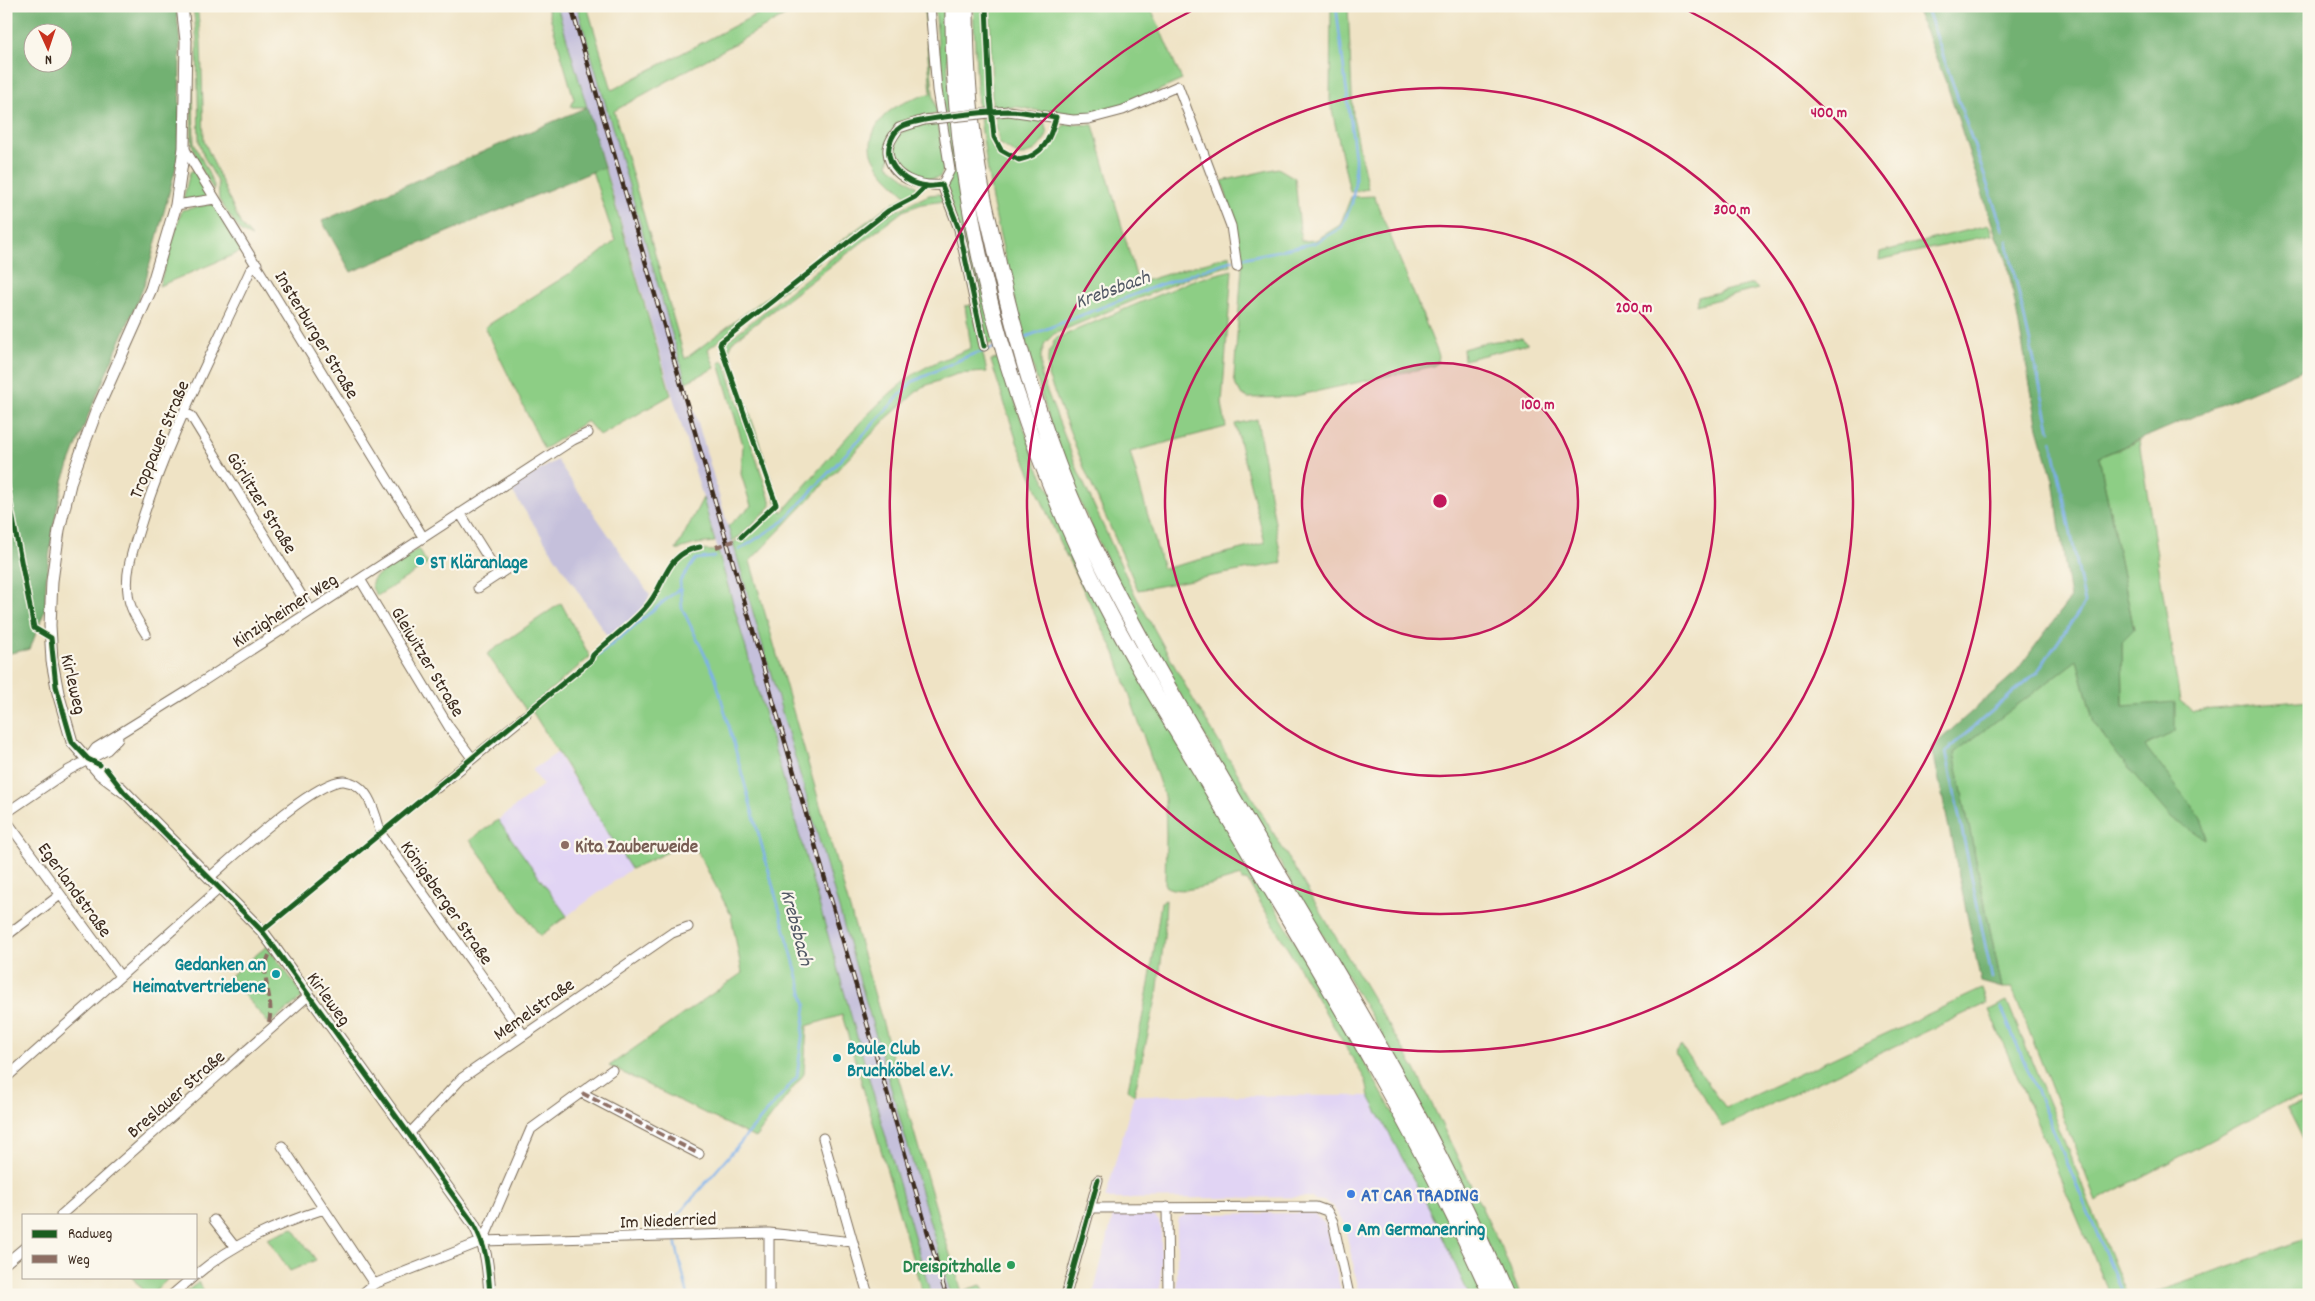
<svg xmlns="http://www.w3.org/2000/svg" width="2315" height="1301" viewBox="0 0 2315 1301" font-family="Dekko,sans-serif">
	<rect width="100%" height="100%" fill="#fbf7ec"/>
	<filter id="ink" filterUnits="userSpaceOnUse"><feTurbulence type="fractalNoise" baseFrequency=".02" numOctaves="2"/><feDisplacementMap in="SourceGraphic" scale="10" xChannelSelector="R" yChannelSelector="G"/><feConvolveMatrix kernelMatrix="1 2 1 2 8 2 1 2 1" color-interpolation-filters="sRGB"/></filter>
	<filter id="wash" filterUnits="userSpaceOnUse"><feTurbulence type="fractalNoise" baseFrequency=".0096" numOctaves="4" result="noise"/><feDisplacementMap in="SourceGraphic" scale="20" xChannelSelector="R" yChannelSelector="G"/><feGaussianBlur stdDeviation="1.12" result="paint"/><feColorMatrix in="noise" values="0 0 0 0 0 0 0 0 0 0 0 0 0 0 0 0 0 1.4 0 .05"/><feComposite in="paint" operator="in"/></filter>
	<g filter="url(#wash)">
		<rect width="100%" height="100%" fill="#efe3c5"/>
		<path fill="#e1d4f4" d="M557,753L631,869L567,916L498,820L543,785L532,770Z
			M1134,1095L1369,1096L1432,1214L1469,1295H1360L1346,1232L1352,1231L1351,1225L1345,1226L1333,1206L1323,1201L1315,1200L1312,1197L1105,1199Z
			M1308,1213L1314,1214L1325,1223L1342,1295H1177V1221L1179,1218L1188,1214Z
			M1146,1215L1153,1216L1159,1221L1161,1229V1295H1093L1113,1216Z"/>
		<path fill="#c5c0db" d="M557,6H577L951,1295H931L703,498Z
			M557,460L650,595L644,607L609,639L510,488Z"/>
		<path fill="#8dce85" stroke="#647c52" d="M186,6H188L192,42L194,143L214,185V191L198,163L192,144L190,41Z
			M193,6H197L201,41L204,141L241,225L252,237L241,232L219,200L218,182L204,157L199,141L197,41Z
			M547,6H557L587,107H571L574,99Z
			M577,6H587L612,90L772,6H802L614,111L685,359L886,207L906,196C896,185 883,176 876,162C869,151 870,140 875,129C887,106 907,101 931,93L924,6H926L933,93L937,114L907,120L897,126L888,165L917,187L915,194L886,209L708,349L715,368L686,382Z
			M935,6H945L950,113L944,114Z
			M973,6H984L987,109L978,110Z
			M990,6H1150L1182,80L1104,115L1073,117L1018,107L992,108Z
			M1331,6H1348L1353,117L1368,189L1350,192L1330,101Z
			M1009,115L1044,120L1047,135C1040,148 1033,153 1019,156L999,143L995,117Z
			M980,118H988C989,127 989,139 993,148C1000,162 1024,168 1037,160C1049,151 1051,134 1063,126C1070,122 1085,125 1093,125L1138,283L1230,255L1231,265L1190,277L1054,334L1045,343L1041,355V376L1079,473L1132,589L1190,694L1415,1069L1505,1256L1520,1295H1512L1442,1149L1397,1060L1133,615L1077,496L1052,429L1020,324L992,200Z
			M952,121L996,342L986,345L945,187L950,180L945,122Z
			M938,122L944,168L940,177C906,188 872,148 907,129C916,124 928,124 938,122Z
			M604,167L671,395L600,436L587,421L544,449L485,327L594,258L615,241L592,171Z
			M1278,168L1295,178L1301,241L1316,240L1340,225L1351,197L1374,196L1439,356L1438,362L1434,366L1291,397L1248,398L1241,394L1236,386L1234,377L1242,267L1235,225L1222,181Z
			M194,170L210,197L183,200L190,172Z
			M939,194L945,201L922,204L903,211L734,340L729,350L782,512C821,469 863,412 909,378C927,364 950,357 971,348L965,306L972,305L987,372L957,374L922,387L888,417L750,561L941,1226L963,1295H951L733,543L742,537L777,504L722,345L885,216L929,195Z
			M215,203L245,250L159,286L182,210Z
			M1989,225L1992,235L1879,260L1880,252Z
			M1232,270L1222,403L1226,427L1130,452L1163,569L1265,543L1235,424L1257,419L1282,563L1138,590L1085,470L1048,376V356L1055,339L1191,281Z
			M1753,284L1758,289L1696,305L1698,297Z
			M1522,338L1528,344L1464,360L1463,349L1488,342Z
			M1000,357L1037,466L1257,876L1406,1135L1484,1295H1469L1432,1214L1369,1096L1366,1081L1247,880L1242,881L1241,876C1221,881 1182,897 1165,886L1166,835L1165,799L1115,653L1059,541L1017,442L991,361Z
			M724,361L771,503V506L740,536L732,541L728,526L751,506L741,474L743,445L719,363Z
			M2139,441L2180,701L2193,711L2309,700V1097L2283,1102L2096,1201L2012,988H2002L1954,753L2077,659L2094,723L2203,821L2144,746L2123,706L2122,642L2134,630L2099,457Z
			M703,498L715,542L696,544L676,550Z
			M418,549L428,564L377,596C372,588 369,585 375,577Z
			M697,550L718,551L931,1295H923L842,1015L807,1026L804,1074L755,1138L609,1066L742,973L731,915L692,841L631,869L532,711L593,660L596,654C613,639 634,624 648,607C666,584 666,560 697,550Z
			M561,603L590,657L526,710L487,654Z
			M498,820L567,916L540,936L470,840Z
			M1166,900L1164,938L1157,995L1134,1095L1128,1089L1149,984L1161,902Z
			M267,946L304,996L269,1024L229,977Z
			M1982,989L1987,1003L1723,1127L1675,1053L1681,1046L1726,1108Z
			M2007,1001L2127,1295H2110L1989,1010Z
			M2309,1102V1138L2303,1139L2287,1107Z
			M293,1228L316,1260L290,1271L267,1238Z
			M2309,1238V1295H2146Z
			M132,1277H164L167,1280L150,1295H146Z
			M198,1282L207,1295H183Z
			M981,1285L986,1295H967L965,1290Z"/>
		<path fill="#72b172" stroke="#566e48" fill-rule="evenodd" d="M6,6H176L180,42L179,156L144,286L90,411L64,478L53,528L46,581L45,610L30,649L6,654ZM32,32H62V62H32Z
			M1915,6H2309V367L2099,457L2134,630L2122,642L2123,706L2175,702V732L2145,746L2203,821L2205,839L2172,819L2119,757L2094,723L2077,660L1954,753L2002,988L1981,982L1932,747L2015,673L2070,599L2053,480L2038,428L2007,261L1996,236L1947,85Z
			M587,107L604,167L351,272L322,221Z"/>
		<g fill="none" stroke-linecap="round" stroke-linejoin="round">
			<path stroke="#7db0ea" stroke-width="2.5" d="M1926,6L2003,230
				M2007,241L2050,431
				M1239,259L1315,243L1341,228L1352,203L1355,183V157L1336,6
				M1023,338L1159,285L1233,260
				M739,550L784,521L912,382L968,356L996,347
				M599,655L680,588
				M1992,978L1946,751L2037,672L2085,603L2052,441
				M2001,1007L2123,1295
				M676,1233L678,1215L797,1077L806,1006L715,676L682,608L680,581L696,559L715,557
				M676,1239V1245L688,1295"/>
		</g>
	</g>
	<g filter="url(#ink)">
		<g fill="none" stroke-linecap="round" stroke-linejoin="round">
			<defs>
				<path id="minor" d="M1008,111L1073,120L1089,119L1123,110L1178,86L1231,226L1237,267
					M924,120L899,128C894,135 887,144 888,152C891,179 920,187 942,185L950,170L937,90L930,6
					M184,148L423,537
					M942,185L959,229L984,346
					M176,205L215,199
					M185,413L191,416L311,611
					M460,513L499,575
					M360,579L449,727L472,758
					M478,588L510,567
					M146,634C138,621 129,608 128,593C125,571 133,550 139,530C166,440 211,356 250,271L257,264
					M88,759L96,748L188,691L573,440L588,433
					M437,788L526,715
					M6,813L69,770L107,750L118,739
					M6,820L120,976
					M209,878C232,858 316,779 344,781C370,784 375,814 381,834L523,1034
					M6,936L60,895
					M6,1078L220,888
					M582,1093L699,1154
					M409,1134L462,1078L672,933L688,927
					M823,1138L868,1295
					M282,1146L324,1209
					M1167,1207L1168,1295
					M1090,1208L1316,1207L1327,1211L1333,1222L1349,1295
					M61,1215L309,995
					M214,1220L235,1247
					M483,1241L531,1129L612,1070
					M6,1263L24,1248
					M196,1275C234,1243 278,1224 324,1209L374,1284
					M172,1295L193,1277
					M361,1295L374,1284L483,1241L769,1233L853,1242
					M769,1295V1233
					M1066,1295L1098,1180"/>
				<path id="tertiary" d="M120,787L262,931L274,947L473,1223C487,1247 488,1267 490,1295
					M124,792L100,774L72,742L58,693L52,661L50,625L52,581L59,530L71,480L96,412L151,289L176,205L184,148L186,41L182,6"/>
				<path id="trunk" d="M953,6C951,192 1001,381 1078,549C1117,635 1168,716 1216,797C1313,960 1413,1121 1491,1295
					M966,6C966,67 970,130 982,190C987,216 994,241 999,266C1021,361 1049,454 1091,542C1129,621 1173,697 1218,772C1318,943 1427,1112 1505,1295"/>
			</defs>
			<use href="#minor" stroke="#7a6b58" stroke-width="11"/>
			<use href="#tertiary" stroke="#7a6b58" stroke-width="13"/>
			<use href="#trunk" stroke="#7a6b58" stroke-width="17"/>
			<use href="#minor" stroke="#fff" stroke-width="9"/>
			<use href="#tertiary" stroke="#fff" stroke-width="11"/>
			<use href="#trunk" stroke="#fff" stroke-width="15"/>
			<defs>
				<path id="rail" d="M571,6L946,1295"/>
			</defs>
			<use href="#rail" stroke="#3b2a1e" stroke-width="4.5"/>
			<use href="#rail" stroke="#fbf7ec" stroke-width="2.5" stroke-dasharray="8" stroke-linecap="butt"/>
			<defs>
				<path id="minor-bridge" d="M924,120L1008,111"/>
			</defs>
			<use href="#minor-bridge" stroke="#7a6b58" stroke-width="11" stroke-linecap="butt"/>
			<use href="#minor-bridge" stroke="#fff" stroke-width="9"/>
			<path stroke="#8d6e63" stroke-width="4" stroke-dasharray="8 4" stroke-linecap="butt" d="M716,547L734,541
				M269,1022C276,994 254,974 274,947
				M582,1093L699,1154"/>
			<defs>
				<path id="cycleway" d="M984,346L959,229L942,185C937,185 932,187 927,186C906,185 883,164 890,143C892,137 896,130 901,127C916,118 986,112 1007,111C1023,111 1040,115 1056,117C1050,139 1044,155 1019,160L1001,150L994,137L990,97L986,6
					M6,483L34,628L51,638L56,686L72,742L88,759L100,765
					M741,537L776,504L720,345L721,342L888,211L915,197L926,186
					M106,769L124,792L262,931L274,947L473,1223C487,1247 488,1267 490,1295
					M262,931L591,660L593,655C610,639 630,625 645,608C667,585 663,554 700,547
					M1066,1295L1098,1180"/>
			</defs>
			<use href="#cycleway" stroke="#fbf7ec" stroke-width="8"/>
			<use href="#cycleway" stroke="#1b5e20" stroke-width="5"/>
		</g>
	</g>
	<circle cx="1440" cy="501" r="138" fill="#c2185b" fill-opacity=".12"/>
	<g fill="none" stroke="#c2185b" stroke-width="2.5">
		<circle cx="1440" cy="501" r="138"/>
		<circle cx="1440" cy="501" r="275"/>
		<circle cx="1440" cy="501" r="413"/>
		<path d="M1681 7A550 550 0 1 1 1199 7"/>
	</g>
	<g fill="#0f9aa8" stroke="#fbf7ec" stroke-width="2">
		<circle cx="420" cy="561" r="5"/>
		<circle cx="276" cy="974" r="5"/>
		<circle cx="837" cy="1058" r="5"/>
		<circle cx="1347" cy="1228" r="5"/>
	</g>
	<circle fill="#8d6e63" stroke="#fbf7ec" stroke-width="2" cx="565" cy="845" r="5"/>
	<circle fill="#3f7fe0" stroke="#fbf7ec" stroke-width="2" cx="1351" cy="1194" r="5"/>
	<circle fill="#2e9e5b" stroke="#fbf7ec" stroke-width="2" cx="1011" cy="1265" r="5"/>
	<g text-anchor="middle" stroke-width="4.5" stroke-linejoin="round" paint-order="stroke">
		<g font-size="19" fill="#3b2a1e" stroke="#fbf7ec">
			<text transform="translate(318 334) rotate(59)" y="7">Insterburger Straße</text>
			<text transform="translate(158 439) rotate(-67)" y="7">Troppauer Straße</text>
			<text transform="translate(263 502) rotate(58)" y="7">Görlitzer Straße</text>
			<text transform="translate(284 609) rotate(-33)" y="7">Kinzigheimer Weg</text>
			<text transform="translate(429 661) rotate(59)" y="7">Gleiwitzer Straße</text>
			<text transform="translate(75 684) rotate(77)" y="7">Kirleweg</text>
			<text transform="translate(76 889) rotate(54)" y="7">Egerlandstraße</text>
			<text transform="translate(448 902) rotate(55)" y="7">Königsberger Straße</text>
			<text transform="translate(330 998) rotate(54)" y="7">Kirleweg</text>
			<text transform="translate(533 1008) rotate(-35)" y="7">Memelstraße</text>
			<text transform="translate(175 1093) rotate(-41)" y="7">Breslauer Straße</text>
			<text transform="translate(668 1219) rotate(-2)" y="7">Im Niederried</text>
		</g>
		<g font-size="19" font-weight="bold" fill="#0d838f" stroke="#fbf7ec" text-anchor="start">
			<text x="430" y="568">ST Kläranlage</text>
			<text x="266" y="970" text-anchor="end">Gedanken an<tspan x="266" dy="22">Heimatvertriebene</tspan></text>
			<text x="847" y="1054">Boule Club<tspan x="847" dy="22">Bruchköbel e.V.</tspan></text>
			<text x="1357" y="1235">Am Germanenring</text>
		</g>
		<g font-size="19" font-weight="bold" fill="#785e54" stroke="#fbf7ec" text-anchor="start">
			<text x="575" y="852">Kita Zauberweide</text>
		</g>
		<g font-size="19" font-weight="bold" fill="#366cbe" stroke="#fbf7ec" text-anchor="start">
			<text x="1361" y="1201">AT CAR TRADING</text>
		</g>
		<g font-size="19" font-weight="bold" fill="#27864d" stroke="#fbf7ec" text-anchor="end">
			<text x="1001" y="1272">Dreispitzhalle</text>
		</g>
		<g font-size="20" font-style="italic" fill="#525965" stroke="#fbf7ec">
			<text transform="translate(1112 288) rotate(-20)" y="7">Krebsbach</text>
			<text transform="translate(798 927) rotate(75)" y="7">Krebsbach</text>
		</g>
	</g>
	<circle cx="1440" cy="501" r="8" fill="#c2185b" stroke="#fbf7ec" stroke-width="2.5"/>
	<g font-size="15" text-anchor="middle" font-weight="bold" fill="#c2185b" stroke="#fbf7ec" stroke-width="4.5" stroke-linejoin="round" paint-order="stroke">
		<text x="1829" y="117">400 m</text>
		<text x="1732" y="214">300 m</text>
		<text x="1634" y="312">200 m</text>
		<text x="1538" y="409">100 m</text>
	</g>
	<rect width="2315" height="1301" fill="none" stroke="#fbf7ec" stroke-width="25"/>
	<rect x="22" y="1214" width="175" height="65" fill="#fbf7ec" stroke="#aea59a"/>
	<rect x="32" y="1230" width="25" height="8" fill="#1b5e20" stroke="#aea59a"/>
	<text x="68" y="1238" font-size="15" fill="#3b2a1e">Radweg</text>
	<rect x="32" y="1255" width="25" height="8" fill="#8d6e63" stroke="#aea59a"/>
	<text x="68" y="1264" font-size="15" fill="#3b2a1e">Weg</text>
	<g transform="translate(48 48) rotate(177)"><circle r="24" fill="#fbf7ec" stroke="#aea59a"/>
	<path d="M0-4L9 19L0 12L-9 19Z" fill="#c8321e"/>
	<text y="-8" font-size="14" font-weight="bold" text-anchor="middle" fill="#3b2a1e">N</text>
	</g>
</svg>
